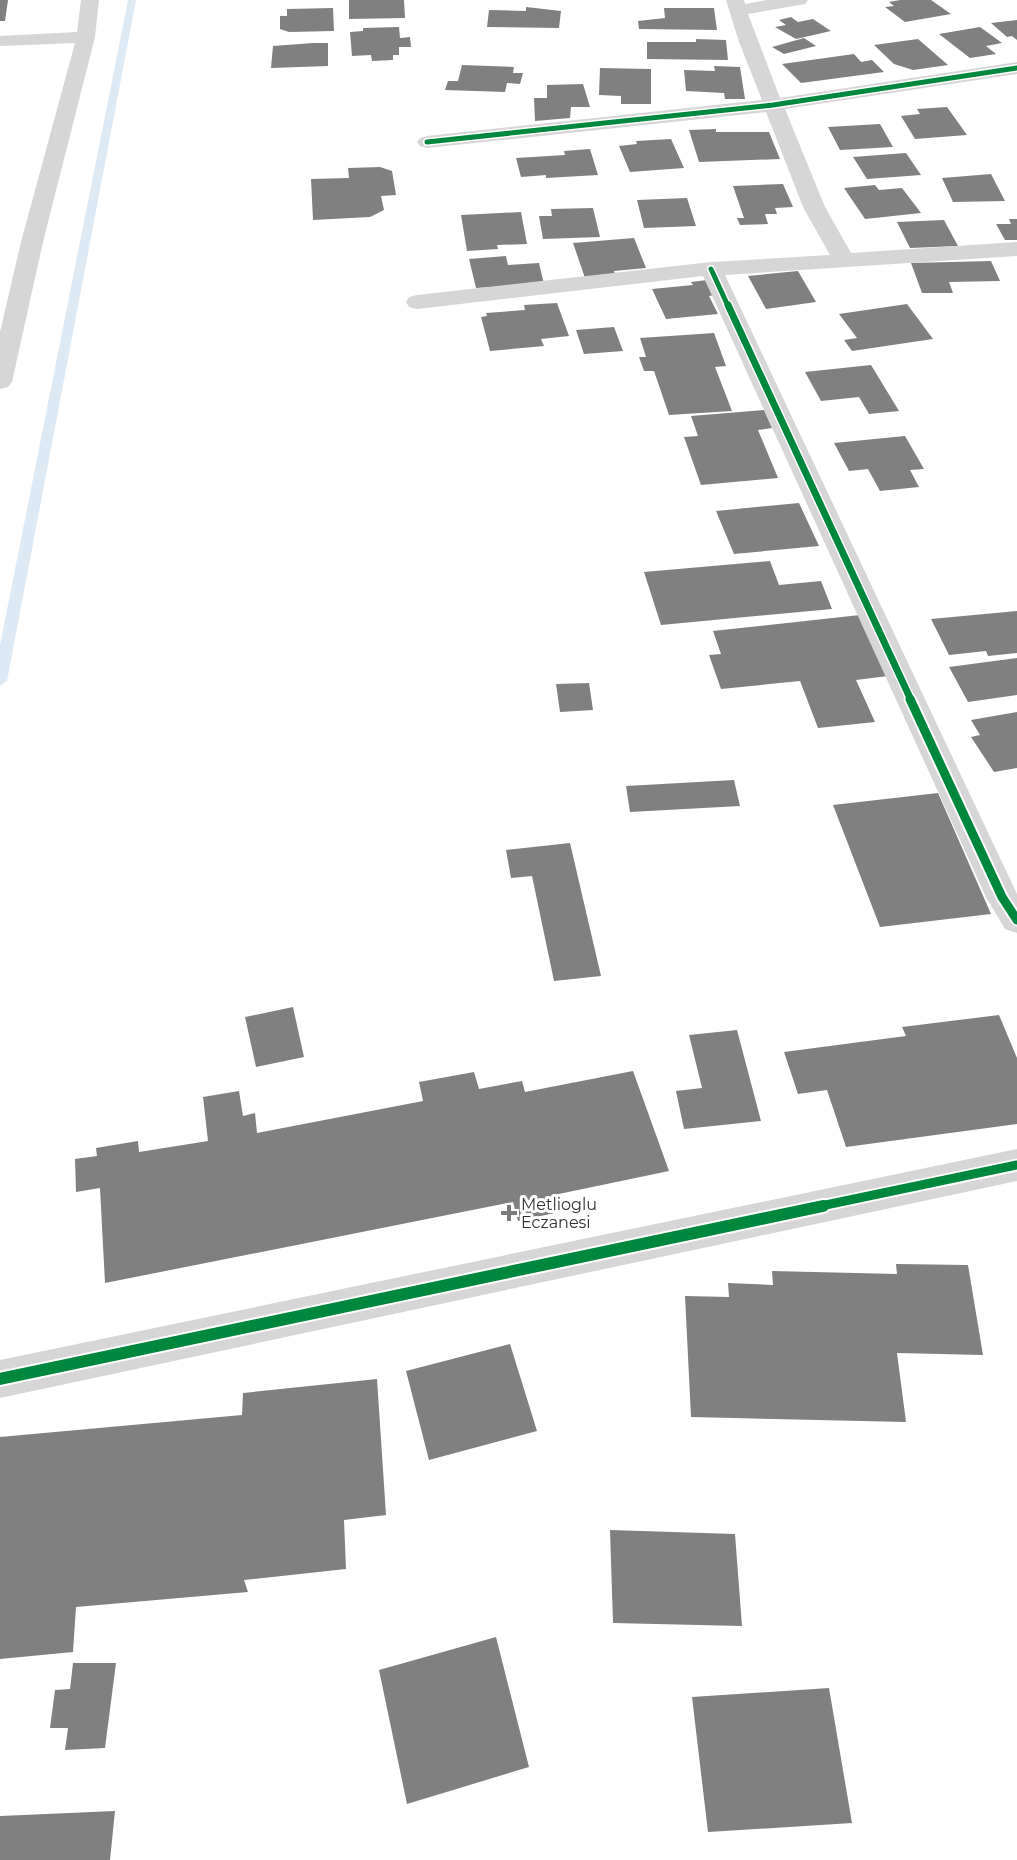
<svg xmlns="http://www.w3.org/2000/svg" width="1017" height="1860" viewBox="0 0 1017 1860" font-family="Montserrat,sans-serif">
	<rect width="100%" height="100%" fill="#fff"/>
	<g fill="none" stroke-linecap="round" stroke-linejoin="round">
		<path fill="#dde9f3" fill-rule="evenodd" d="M128,0H136L7,681L0,686V645Z"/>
	</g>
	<path fill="#808080" d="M0,0H8L5,21H0Z
		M349,0H404L405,18L349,19Z
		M900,0H931L951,14L905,22L885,7L894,6L889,2Z
		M526,7L561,11L559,28L487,27L489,10L526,11Z
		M333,8L334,31L289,32L280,29V16H287V9Z
		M664,8H714L717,30L639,29L638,21L665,18Z
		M791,17L798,22L813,19L831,31L796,39L775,27L786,25L779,20Z
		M1017,20V40L1012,36L1007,37L991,23Z
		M399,27L400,38L410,37L411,47H399V55H393V60L372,61L371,55L352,56L350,32L363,31V28Z
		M980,27L1002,43L986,46L996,54L970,58L939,34Z
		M804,38L816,46L784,54L772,47Z
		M696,39L726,40L728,60L647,59V42H696Z
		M918,39L948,65L913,70L894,64L874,45Z
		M313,43H328V66L271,68L273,46Z
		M854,54L861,62L872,60L884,72L801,83L782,64Z
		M462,65L514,67L513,73H523L520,84L507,83L505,92L445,90L448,81H458Z
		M714,66L740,67L745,99H725L724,93L686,91L684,70L715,71Z
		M600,68L651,69V104H621V96L599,95Z
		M583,84L590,107H571L570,118L535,121L534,98H547V85Z
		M947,107L967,135L915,139L901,116L920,114L917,109Z
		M880,124L893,147L840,150L828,127Z
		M716,129V132H769L780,159L699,162L689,130Z
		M671,139L684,168L630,172L619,146L637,144L636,141Z
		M590,149L598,175L546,178V175L521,177L516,158L565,155L564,151Z
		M906,153L921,175L867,179L853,157Z
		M380,167L392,171L396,195L381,196L384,210L370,217L313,220L311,179L349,178L348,168Z
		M991,174L1005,201L953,202L942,178Z
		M783,184L793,207L775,208L777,214H765L768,224L740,225L737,218H744L733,186Z
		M875,185L879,190L902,188L921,213L865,219L844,188Z
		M687,198L696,226L644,228L637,200Z
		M593,208L600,237L543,239L539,216H552L551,209Z
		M521,212L527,244L497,245L498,249L467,251L461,215Z
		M1009,219H1017V240H1005L996,224H1011Z
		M944,220L958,246L910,248L897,222Z
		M634,238L646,268L614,271L616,276L585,278L573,243Z
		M506,256L508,265L539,263L544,284L476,288L469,259Z
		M991,261L1000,281L949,282L953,293H922L911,263Z
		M798,271L816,302L766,309L748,276Z
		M707,280L715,295L709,296L718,314L666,319L652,289L693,285L691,282Z
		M557,303L569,336L541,339L544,346L490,351L481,317L487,316L486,313L525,310L524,305Z
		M907,304L933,339L852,351L844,340L857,338L839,314Z
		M614,327L623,351L584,354L576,330Z
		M714,333L726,366L715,367L732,411L669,415L654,371H644L639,357H646L640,338Z
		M871,365L899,411L869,414L859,397L821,401L805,372Z
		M764,410L772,428L758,430L778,478L701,485L684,437L698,436L691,416Z
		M905,436L924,469L910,470L919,487L880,491L868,469L849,471L834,443Z
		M799,503L819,546L734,554L716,511Z
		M770,561L779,585L821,581L832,609L661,625L644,572Z
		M1017,611V653L988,656L986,651L949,655L931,619Z
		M860,615L888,676L856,680L875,722L818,728L800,681L721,689L709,655L721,654L713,631Z
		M1017,658V695L968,702L949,667Z
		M589,683L593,710L560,712L556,684Z
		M1017,712V768L994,772L971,737L980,735L971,720Z
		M734,780L740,806L630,812L626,786Z
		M938,793L991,914L880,927L833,805Z
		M570,843L601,976L554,981L532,876L511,878L506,850Z
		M293,1007L304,1057L256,1067L245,1017Z
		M999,1015L1017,1058V1124L846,1147L827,1090L798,1094L784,1052L906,1036L902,1027Z
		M737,1030L761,1121L684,1129L676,1091L702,1088L689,1035Z
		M633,1071L669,1171L554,1195L559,1212L518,1221L513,1202L105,1283L100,1188L76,1192L75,1159L97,1156L96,1148L138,1141L139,1152L208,1141L203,1097L239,1091L243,1116L255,1113L257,1133L423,1101L419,1082L474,1072L479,1089L522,1081L525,1092Z
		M896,1264L968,1265L983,1355L897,1353L906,1422L691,1417L685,1296L729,1297L728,1283L773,1285L772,1271L897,1274Z
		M510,1344L537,1431L429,1460L406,1371Z
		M377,1379L386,1515L344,1520L346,1569L244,1580L248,1592L76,1607L73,1652L0,1659V1437L242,1415L243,1393Z
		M610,1530L735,1534L742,1626L613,1623Z
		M496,1637L529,1767L407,1804L379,1670Z
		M73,1663H116L105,1748L65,1750L68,1728H50L55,1690L70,1689Z
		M829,1688L852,1823L708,1832L692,1697Z
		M115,1811L110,1860H0V1816Z"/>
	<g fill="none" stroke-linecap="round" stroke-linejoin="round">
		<path fill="#d6d6d6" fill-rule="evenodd" d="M81,0H99L95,37L43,242L12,382L8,387L0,389V332L21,242L75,43L0,46V36L77,32Z
			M726,0H744L745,4L767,0H808L805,4L799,5L748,14L780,98L1017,62V74L785,109L825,207L851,253L1017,242V256L725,275L1017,894V933L1005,929L986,897L703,276L417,309L409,307L406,302L409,297L417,295L711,262L830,255L803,207L766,112L427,148L420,146L417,142L420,138L427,136L762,100L739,42Z
			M1017,1149V1181L0,1398V1360Z"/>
		<defs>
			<path id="cycleway-far3" d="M427,142L773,105L1017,68
				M711,269L728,306"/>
			<path id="cycleway-far2" d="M728,305L911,700"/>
			<path id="cycleway-far1" d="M910,699L1002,897L1017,920
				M816,1207L1017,1165"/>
			<path id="cycleway" d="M0,1379L823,1206"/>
		</defs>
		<use href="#cycleway-far3" stroke="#fff" stroke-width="8"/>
		<use href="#cycleway-far2" stroke="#fff" stroke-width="10"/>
		<use href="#cycleway-far1" stroke="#fff" stroke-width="13"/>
		<use href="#cycleway" stroke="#fff" stroke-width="16"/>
		<use href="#cycleway-far3" stroke="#00873e" stroke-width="5"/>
		<use href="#cycleway-far2" stroke="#00873e" stroke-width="7"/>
		<use href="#cycleway-far1" stroke="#00873e" stroke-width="9"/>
		<use href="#cycleway" stroke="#00873e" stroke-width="12"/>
	</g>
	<path fill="#7a7a7a" stroke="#fff" stroke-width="2" d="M506 1204h6v6h6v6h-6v6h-6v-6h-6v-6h6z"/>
	<g text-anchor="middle" stroke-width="6" stroke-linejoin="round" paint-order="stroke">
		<g font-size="16" fill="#323232" stroke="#fff" text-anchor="start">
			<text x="521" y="1210">Metlioglu<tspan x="521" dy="18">Eczanesi</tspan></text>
		</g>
	</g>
</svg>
